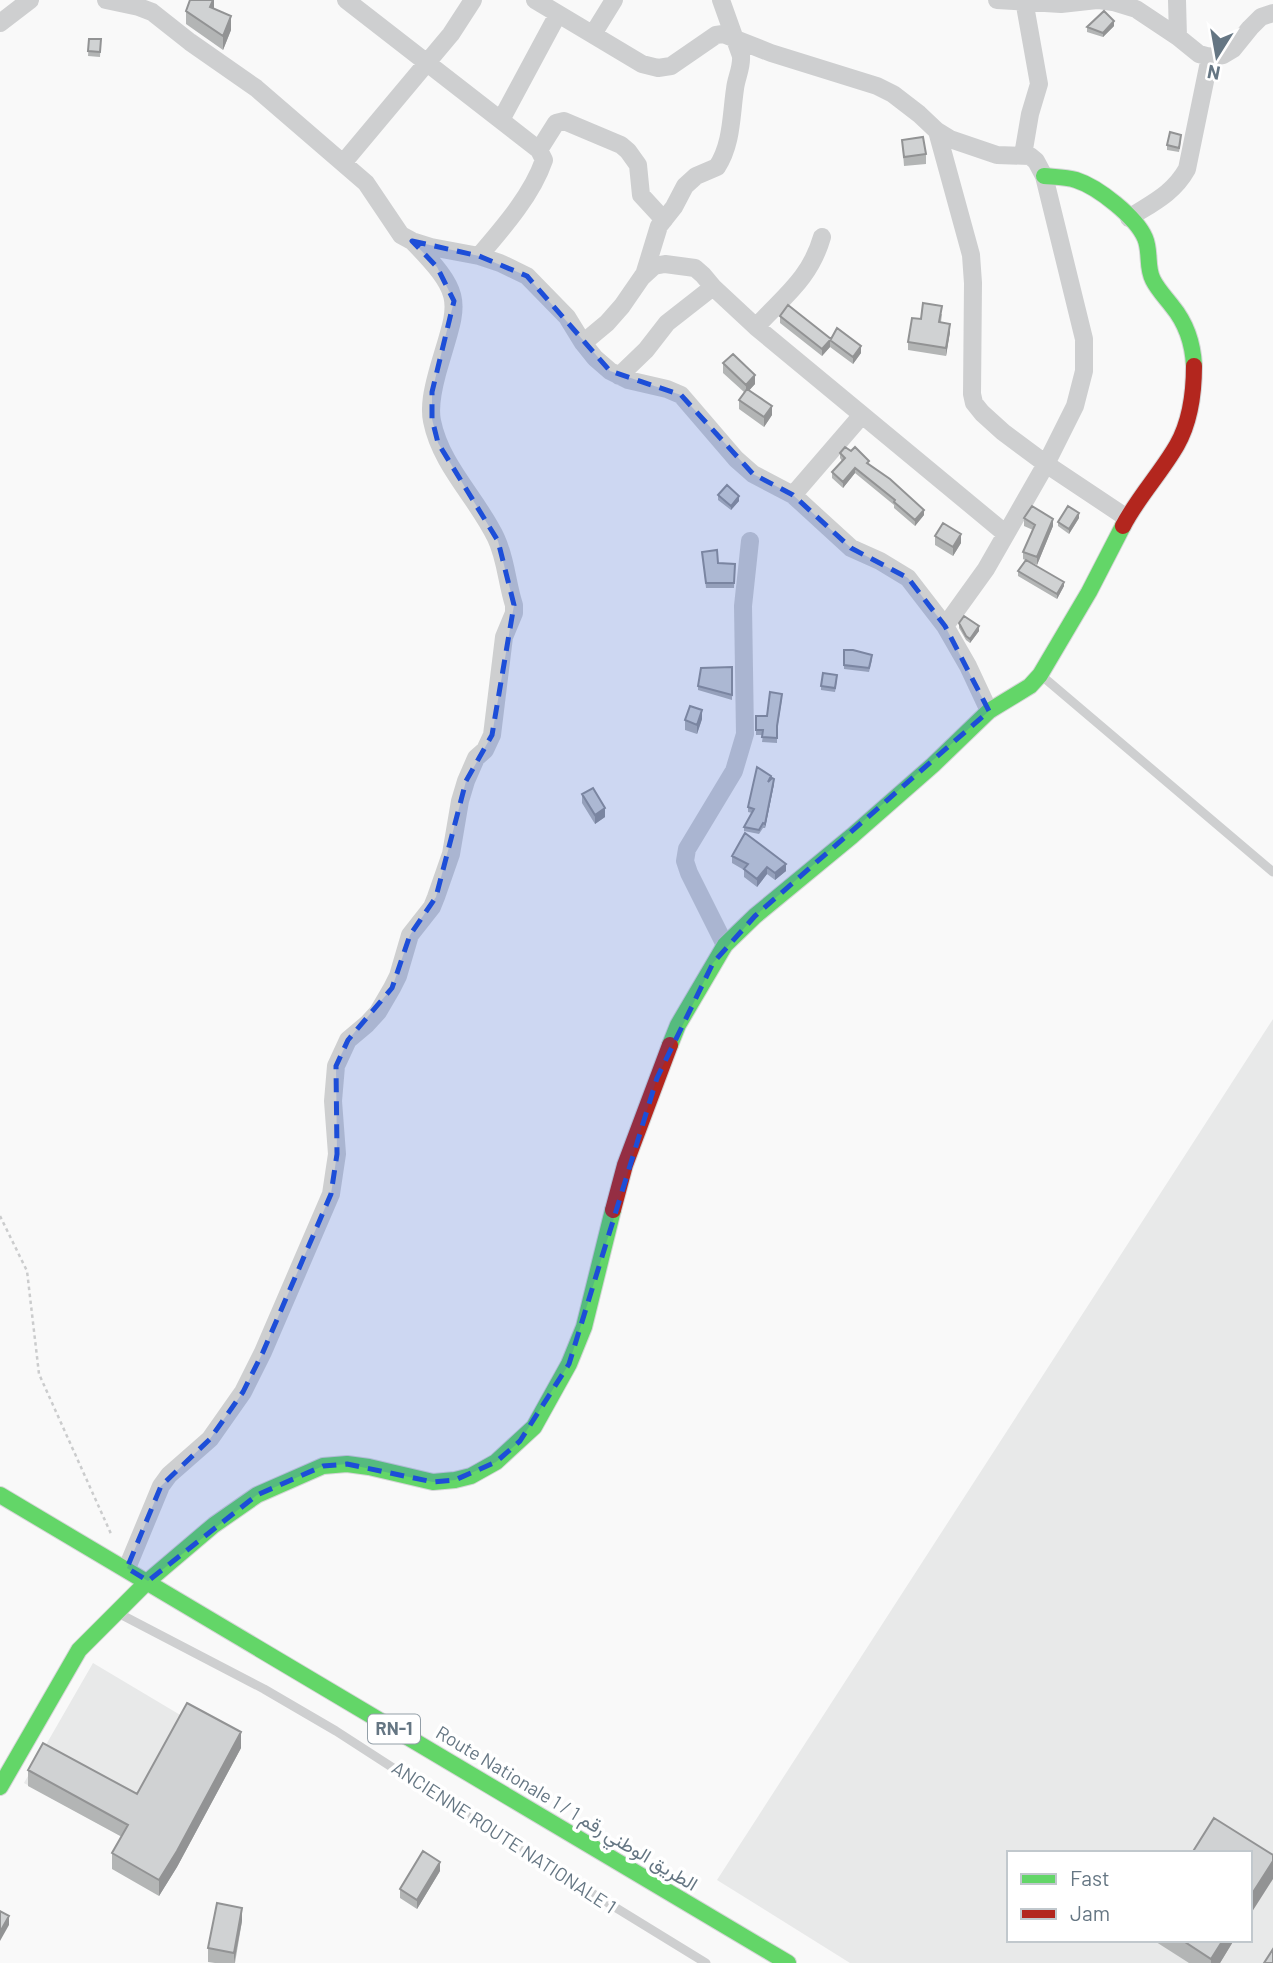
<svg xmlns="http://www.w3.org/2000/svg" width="1273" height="1963" viewBox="0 0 1273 1963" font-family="Barlow,Vazirmatn,sans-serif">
	<rect width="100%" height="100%" fill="#f9f9f9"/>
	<path fill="#e8e9e9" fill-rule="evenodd" d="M1273,1019V1963H850L717,1880ZM1009,1853H1250V1940H1009Z
		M93,1663L187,1719L241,1748L177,1867L24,1783Z"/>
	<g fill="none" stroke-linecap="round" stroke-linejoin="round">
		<defs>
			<path id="fast" d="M1044,176C1055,177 1066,177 1076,180C1098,187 1136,217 1145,238C1151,252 1146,267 1153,280C1158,290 1166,298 1172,306C1186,323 1193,344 1194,366
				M670,1045L678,1025L725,945L755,916L852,836L933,765L989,711L1030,686L1040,675L1089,592L1123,526
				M0,1495L788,1963
				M0,1787L79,1650L148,1581L214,1525L257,1495L323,1466L347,1464L369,1467L433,1482L455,1480L471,1476L496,1462L534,1427L569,1364L584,1327L613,1210"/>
			<path id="jam" d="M1123,526C1138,497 1161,473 1177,445C1190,422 1194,392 1194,366
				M613,1210L625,1165L670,1045"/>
		</defs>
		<use href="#fast" stroke="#d5d6d7" stroke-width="18"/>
		<use href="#jam" stroke="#d5d6d7" stroke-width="18"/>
		<path stroke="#cbcccd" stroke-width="2.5" stroke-dasharray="3.5 3.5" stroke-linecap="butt" d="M0,1216L27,1271L39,1374L112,1536"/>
		<path stroke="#cecfd0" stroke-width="9" d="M1042,676L1273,872
			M118,1613L264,1689L336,1731L486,1828L706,1963"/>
		<path stroke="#cecfd0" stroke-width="18" d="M106,0L139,7L152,12L190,42L256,88L366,183L401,235L412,241L431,247L479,256L500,263L527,276L567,317L583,343L595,358L610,371L628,380L667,389L681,395L736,459L753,474L793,495L851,548L880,561L908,578L945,626L968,666L989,711
			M346,0L539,150L544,160C532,195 503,228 479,256
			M535,0L642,64L658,68L671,66L716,35L723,34L771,53L877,86L893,94L919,114L937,131L950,139L997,155L1030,156L1036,161L1044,176L1084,339V371L1075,406L1046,464L986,569L945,626
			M997,0L1061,4L1097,0
			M1099,0L1113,2L1136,9L1178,37L1199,54L1210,57L1223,55L1233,49L1250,28L1261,17L1273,13
			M1177,0L1178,37
			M0,23L30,0
			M593,34L614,0
			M501,120L558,14
			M937,131L971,255L973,283L972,394L974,403L982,413L1003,432L1046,464L1127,518
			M539,150L556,123L564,121L621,145L628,151L638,165L641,195L664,220
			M1023,155L1030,114L1039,84L1024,0
			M343,163L451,34L473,0
			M1129,218C1152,203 1173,194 1187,169L1210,57
			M644,275L659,226L674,207L685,186L696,176L717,167C732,144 731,116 735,89C736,78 742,68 741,56L721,0
			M756,327C783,297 810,279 822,237
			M583,343L607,323L622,306L642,277L654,266L665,264L695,268L703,275L713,287L756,327L1006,534
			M619,376L646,350L667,323L713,287
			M793,495L862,415
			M725,945L689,873L685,861L687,849L734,771L745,734L743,606L750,541
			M127,1568L161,1486L169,1475L210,1439L243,1392L263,1352L331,1194L337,1154L333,1101L336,1066L348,1040L367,1024L378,1012L392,988L398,976L410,935L432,907L436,897L451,854L460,801L466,781L476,758L485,750L492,735L504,637L514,613V605C507,584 506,559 496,538C477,498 441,466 432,421C429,406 433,389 437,374C457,302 469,299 412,241"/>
		<use href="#fast" stroke="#63d668" stroke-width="16"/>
		<use href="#jam" stroke="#b3261e" stroke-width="16"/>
	</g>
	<path fill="#b3b5b5" d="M214,0V9L231,30L223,50L186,24V11Z
		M1114,26L1103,37L1087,32V27Z
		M89,39H101L100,57L88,56Z
		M902,140L926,154V164L904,166Z
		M1181,140L1179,152L1167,150V145Z
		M942,314L941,322L950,332L946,356L908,350V342L921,319Z
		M780,316L831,339L861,353L853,364L830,347L822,356L780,323Z
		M723,363L755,384L749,390L772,415L764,427L739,409V400L744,392L723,373Z
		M840,453L869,464L924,515L915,526L894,508V505L855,473L843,488L832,478V472L842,461L840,458Z
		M718,495L739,501L731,510L718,500Z
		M1024,518L1053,526L1037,565L1030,562L1064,586L1057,599L1018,576V571L1025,560L1023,559V552L1033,530L1024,526Z
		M1079,518L1069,534L1058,526V522Z
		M935,536L961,543L953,556L935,545Z
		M702,552L718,563L735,564L734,588H706Z
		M959,623L979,631L970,643L966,640L959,628Z
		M844,650L872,660L869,672L844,669Z
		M732,667V700L698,690V686Z
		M837,680L835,692L821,690V686Z
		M782,699L777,730V743L762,742L763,735H756V716H767Z
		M702,719L697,734L685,730V720Z
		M771,780L774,784L765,828H763L759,834L744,831V827L752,813L748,812V807Z
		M582,794L605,817L595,824L582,803Z
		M732,856L786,871L775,880L767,874L757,887L744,877V870L732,863Z
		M241,1748L177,1867L159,1896L112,1869V1853L122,1837L28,1786V1770L137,1794Z
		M440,1871L417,1909L400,1898V1889Z
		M242,1921L235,1963H215L208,1962V1948Z
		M1153,1940H1234L1220,1963H1189Z"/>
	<path fill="#929394" d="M213,0H214V10L210,7Z
		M231,16V30L223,50V36Z
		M1114,21V26L1103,37V33Z
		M950,324V332L946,356V348Z
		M830,340V347L822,356V349Z
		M861,346V353L853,364V357Z
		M755,375V384L746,394V385Z
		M772,406V415L764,427V417Z
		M855,468V473L843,488V482Z
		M739,496V501L731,510V506Z
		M924,510V515L915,526V520Z
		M1079,513V518L1069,534V529Z
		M1053,519V526L1037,565V557Z
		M961,534V543L953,556V547Z
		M1064,582V586L1057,599V594Z
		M979,626V631L970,643V639Z
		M702,710V719L697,734V725Z
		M774,779V784L765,828V824Z
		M605,808V817L595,824V815Z
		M786,864V871L775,880V873Z
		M767,867V874L757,887V879Z
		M241,1732V1748L177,1867L159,1896V1880Z
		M1273,1861V1879L1250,1915V1897Z
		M440,1862V1871L417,1909V1900Z
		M242,1908V1921L234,1963V1953Z
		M9,1916V1925L0,1941V1932Z
		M1223,1940H1234L1220,1963H1211V1959Z"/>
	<path fill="#d0d2d3" stroke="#929394" stroke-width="2" d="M190,0H213L210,7L231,16L223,36L186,11Z
		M1104,11L1114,21L1103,33L1087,27Z
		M89,39H101L100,52L88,51Z
		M1170,132L1181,135L1179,148L1167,145Z
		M923,137L926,154L904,157L902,140Z
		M923,303L942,306L939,322L950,324L946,348L908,342L912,318L921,319Z
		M788,305L831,339L837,328L861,346L853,357L830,340L822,349L780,316Z
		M733,354L755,375L746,385L723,363Z
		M747,389L772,406L764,417L739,400Z
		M845,447L851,451L855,447L869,461L867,463L890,479L924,510L915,520L894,502L895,500L855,468L843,482L832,472L845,458L840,453Z
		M727,485L739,496L731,506L718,495Z
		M1032,506L1053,519L1037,557L1023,552L1035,525L1024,518Z
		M1068,506L1079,513L1069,529L1058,522Z
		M943,523L961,534L953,547L935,536Z
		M717,550L718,563L735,564L734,583H706L702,552Z
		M1026,560L1064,582L1057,594L1018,571Z
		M964,616L979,626L970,639L966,636L959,623Z
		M844,650H853L872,655L869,668L844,665Z
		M732,667V695L698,686L701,668Z
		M823,673L837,675L835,688L821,686Z
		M770,692L782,694L777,726V738L762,737L763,730H756V716H767Z
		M690,706L702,710L697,725L685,720Z
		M757,767L771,776L768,782L772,778L774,779L765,824L763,823L759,830L744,827L754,809L748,807Z
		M593,788L605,808L595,815L582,794Z
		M745,833L786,864L775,873L767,867L757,879L744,869L748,864L732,856Z
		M187,1703L241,1732L177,1851L159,1880L112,1853L128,1825L28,1770L43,1743L137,1794Z
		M1214,1818L1273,1855V1861L1250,1897V1853H1192Z
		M423,1851L440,1862L417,1900L400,1889Z
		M217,1903L242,1908L234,1953L208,1948Z
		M0,1911L9,1916L0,1932Z
		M1182,1940H1223L1211,1959Z
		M1273,1949V1963H1264Z"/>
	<path fill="#1d4ed8" fill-opacity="0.2" stroke="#1d4ed8" stroke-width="5" stroke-dasharray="14 9" stroke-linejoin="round" d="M412,241L479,256L527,276L610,371L681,395L753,474L793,495L851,548L908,578L945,626L989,711L755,916L713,963L657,1078L569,1364L520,1441L496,1462L455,1480L433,1482L347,1464L323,1466L257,1495L148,1581L127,1568L161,1486L210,1439L243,1392L263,1352L331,1194L337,1154L336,1066L348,1040L392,988L410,935L436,897L466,781L492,735L514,605L498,541L438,443L432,419V392L454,301L437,267Z"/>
	<g text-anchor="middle" stroke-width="7" stroke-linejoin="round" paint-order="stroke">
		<rect fill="#fff" stroke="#939fa8" stroke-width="2" x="368" y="1714.5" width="52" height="29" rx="5"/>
		<g font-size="18" font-weight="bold" fill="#657683">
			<text x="394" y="1735">RN-1</text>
		</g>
		<g font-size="19" fill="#657683" stroke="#fff">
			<text transform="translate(567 1808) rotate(31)" y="7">Route Nationale 1 / الطريق الوطني رقم 1</text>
			<text transform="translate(504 1837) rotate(33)" y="7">ANCIENNE ROUTE NATIONALE 1</text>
		</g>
	</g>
	<rect x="1007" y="1851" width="245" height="91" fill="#ffffff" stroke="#c1c8cd" stroke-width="2"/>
	<rect x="1021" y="1874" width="35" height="10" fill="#63d668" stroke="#c1c8cd" stroke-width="2"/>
	<text x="1070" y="1886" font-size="21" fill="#657683">Fast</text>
	<rect x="1021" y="1909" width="35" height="10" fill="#b3261e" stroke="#c1c8cd" stroke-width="2"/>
	<text x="1070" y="1921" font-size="21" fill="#657683">Jam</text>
	<g transform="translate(1217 56) rotate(191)" stroke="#ffffff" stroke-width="5" paint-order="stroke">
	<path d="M0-5L12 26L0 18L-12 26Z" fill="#657683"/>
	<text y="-10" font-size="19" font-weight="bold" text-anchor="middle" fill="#657683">N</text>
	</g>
</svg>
